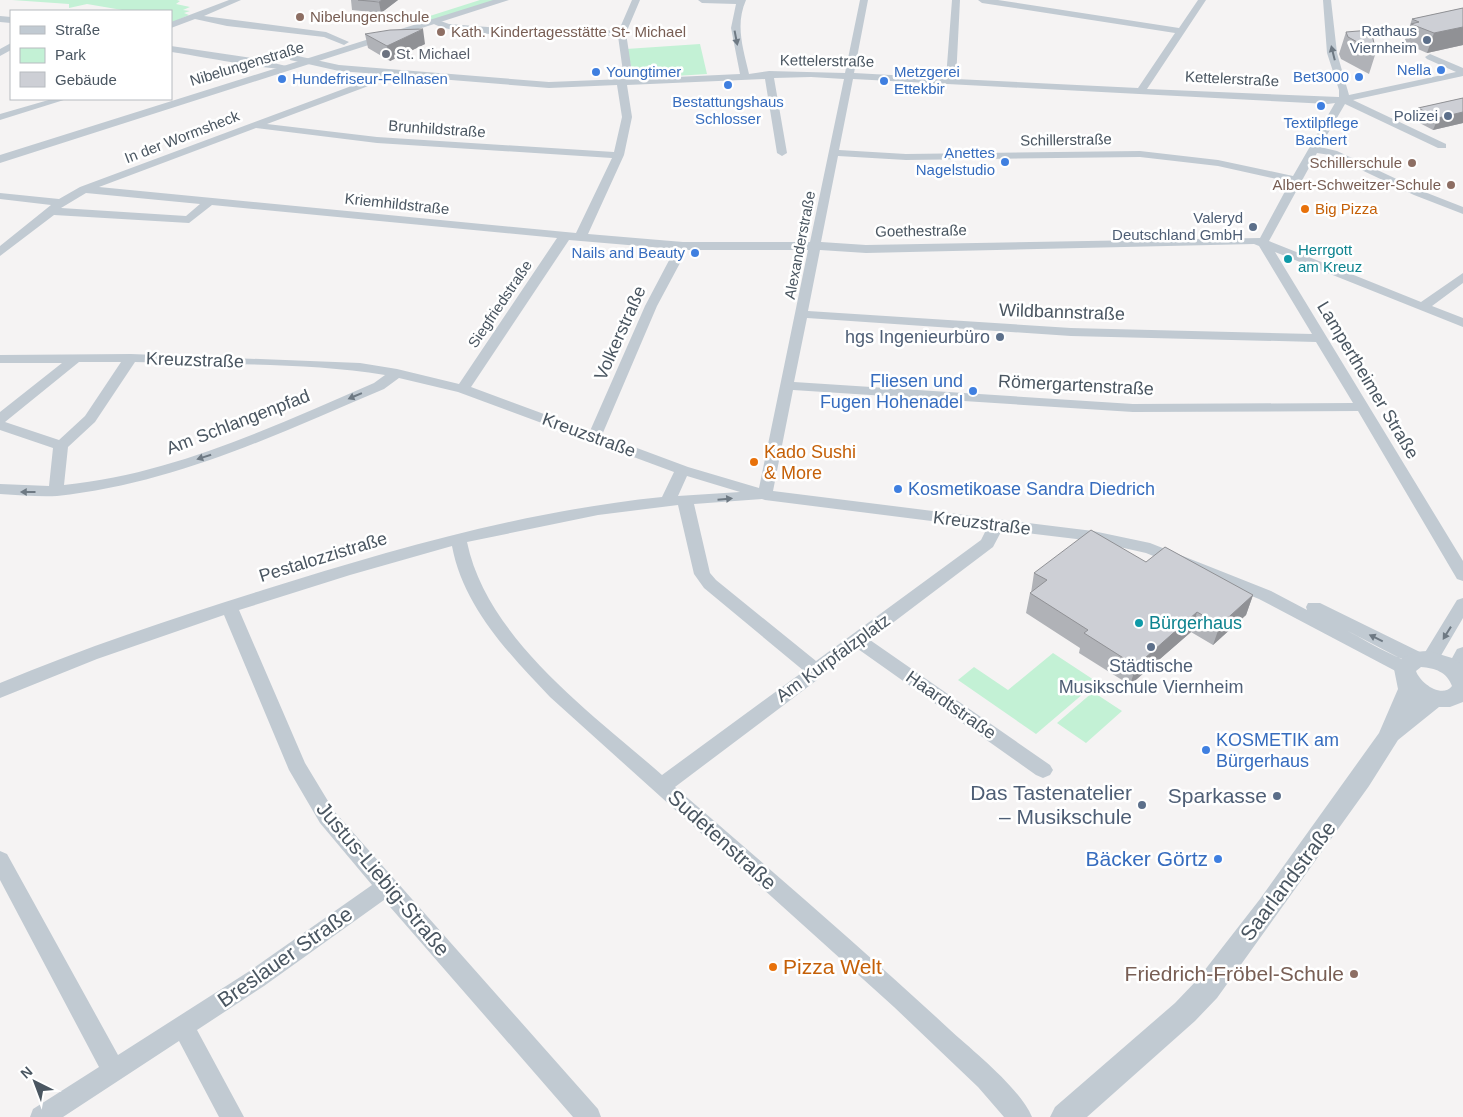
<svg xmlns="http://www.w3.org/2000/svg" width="1463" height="1117" viewBox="0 0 1463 1117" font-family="Arial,sans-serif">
	<rect width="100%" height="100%" fill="#f5f3f3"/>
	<path fill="#c3f1d5" d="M12,0H177L180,1L176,4L190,7L183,10L190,11L184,13L189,15L171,23V11H128L87,4L69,8V4Z
		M480,0H501L420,25L411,22Z
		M700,44L707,74L643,78L634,75L626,49Z
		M1053,653L1097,682L1036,734L958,680L974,667L1008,690Z
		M1093,692L1122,711L1086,743L1057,723Z"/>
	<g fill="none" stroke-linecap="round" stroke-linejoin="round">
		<path fill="#c1cad2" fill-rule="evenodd" d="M229,0H241L204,16L326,32L349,42L344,45L324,37L227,26L195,19L171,28V22Z
			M632,0H640L626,33L633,79L740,74L731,28L736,4L702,3L698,0H746C735,25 743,48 749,74L769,71L845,73L860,0H868L854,73L946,78L952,0H960L956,79L1138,88L1175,33L982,3L978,0H998L1179,28L1198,0H1206L1147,89L1339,97V90L1327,53L1323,0H1331L1337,53L1349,95L1456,72L1427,59L1425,57L1430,54L1463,68V76L1353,100L1446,144V148H1438L1345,104L1320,147L1337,151L1422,191L1463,207V214L1414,195L1330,155L1317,153L1269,241L1421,302L1463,273V283L1432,306L1463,318V327L1275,252L1463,561V581L1457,579L1358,411L1133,412L793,390L773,491L1093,531L1150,543L1271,591L1307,610L1306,607L1308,603H1320L1424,654L1457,600L1463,598V618L1436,664C1412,671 1368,641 1344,629L1411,664L1414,669L1411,674L1405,676L1259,599L1146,553L1093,541L1002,530L993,547L870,640L1050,765L1053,770L1050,775L1043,778L1036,775L858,649L675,787C767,867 860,946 949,1029C973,1051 1020,1088 1032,1117H1004L978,1087L894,1007L550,697C509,654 463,606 452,546L350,575L239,610L305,763L334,811L598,1109L601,1117H573L384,900L264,986L197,1030L244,1117H219L179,1041L63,1117H30L33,1109L99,1067L0,880V851L7,854L118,1055L248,972L372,885L320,823L289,770L224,615L97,659L0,698V683C86,647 174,618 263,590C394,549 525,511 662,497L674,472L458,392L399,378L384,389C278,434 173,484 57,496C39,497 19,495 0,494V484L49,486L53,448L0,430V412L62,363H0V355L131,354L360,363L397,369L459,384L557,238L212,205L189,223L54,215L0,256V246L51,205L0,199V193L59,199L80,187L373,78L378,74L339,71L290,60V56L293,55L339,65L549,82L624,79L618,36C586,36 450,39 431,22L435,19L449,24L538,31L619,30ZM389,75L549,88L617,85L622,117L614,152L377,137L267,124L379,82ZM811,77L844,79L810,242H683L588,234L624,155L632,117L627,85L765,79L777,153L782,156L787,153L774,78ZM853,79L1328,104L1335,103L1293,176L1218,160L1140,151L906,154L839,150ZM256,128L377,143L612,158L576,233L99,187ZM838,156L906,160L1140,157L1218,166L1290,182L1260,238L866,245L821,242ZM86,193L200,204L186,216L61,208ZM569,240L675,249L645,306L590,431L471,387ZM1254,244L1259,246L1312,334L1071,328L808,311L820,250L866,253ZM687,250H808L759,488L688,467L602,435L657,306ZM807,318L1071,336L1316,342L1353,403L1133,404L794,382ZM79,362H121L85,416L59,440L5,422ZM135,362C218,365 303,362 385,375L374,383C274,426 174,474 64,485L68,447L95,422ZM687,476L740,492L678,496ZM762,499L765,500L987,528L981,540L816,661L716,580L710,573L694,504ZM678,505L694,574L704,588L804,671L662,775C592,713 487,639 467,542L598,515Z
			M0,16L11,17V23L0,22Z
			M11,43V50L0,56V49Z
			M171,46L252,58L295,68C288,74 188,54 171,52Z
			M52,99H67L0,120V114Z
			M1463,647V671L1460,676L1454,678L1448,676L1445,671L1457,649Z"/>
		<path fill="#c1cad2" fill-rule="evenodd" d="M493,0H509L0,163V155Z
			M1429,651L1452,658L1463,665V702L1450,707H1439L1398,740L1369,786L1217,998L1195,1021L1087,1117H1050L1055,1107L1175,1003L1197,980L1260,899L1379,733L1398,689L1394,669C1402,655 1413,651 1429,651ZM1421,667C1435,668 1447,672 1452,686C1442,699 1420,683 1416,671Z"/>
	</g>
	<path fill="#b0b2b7" d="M351,0H398L381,13L352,10Z
		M1463,8V45L1427,53L1404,43L1412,19Z
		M1346,32L1376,52L1369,74L1341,59L1339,54Z
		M365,34L425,44L390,61L368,48Z
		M1463,98V123L1433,130L1414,120L1418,108Z
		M1146,562L1253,595L1246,615L1213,645L1191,632L1130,685L1079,653L1080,648L1026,613L1030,593H1031L1034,573Z"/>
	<path fill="#909195" d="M382,0H398L381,13L379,2Z
		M1463,27V45L1427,53L1434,33Z
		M423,29L425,44L390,61L387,46Z
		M1463,112V123L1433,130L1438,118Z
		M1253,595L1246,615L1213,645L1220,625Z
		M1197,612L1191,632L1130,685L1136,666Z"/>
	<path fill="#cdcfd5" stroke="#909195" d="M358,0H382L379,2Z
		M1463,8V27L1434,33L1411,24L1419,22L1412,19Z
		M423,29L387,46L365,34L390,30Z
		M1371,30L1376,52L1348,37L1346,32Z
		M1463,98V112L1438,118L1418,108Z
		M1091,530L1146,562L1165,547L1253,595L1220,625L1197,612L1136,666L1084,633L1088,630L1030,593L1047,580L1034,573Z"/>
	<defs><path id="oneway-solid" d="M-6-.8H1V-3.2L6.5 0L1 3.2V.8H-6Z" transform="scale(1.25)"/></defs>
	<g fill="#6e7983">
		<use href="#oneway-solid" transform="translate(736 38) rotate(79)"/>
		<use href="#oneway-solid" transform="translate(1333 53) rotate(-104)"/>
		<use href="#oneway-solid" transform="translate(355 396) rotate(157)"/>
		<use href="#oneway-solid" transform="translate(204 457) rotate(162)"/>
		<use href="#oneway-solid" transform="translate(28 492) rotate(180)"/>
		<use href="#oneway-solid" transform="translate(725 499) rotate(-5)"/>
		<use href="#oneway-solid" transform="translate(1447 633) rotate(122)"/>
		<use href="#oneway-solid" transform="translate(1376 638) rotate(-154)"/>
	</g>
	<g fill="#8d6e63" stroke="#fff" stroke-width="2">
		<circle cx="300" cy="17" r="5"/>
		<circle cx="441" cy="32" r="5"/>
		<circle cx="1412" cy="163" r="5"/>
		<circle cx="1451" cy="185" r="5"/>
		<circle cx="1354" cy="974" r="5"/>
	</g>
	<g fill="#5c6f8a" stroke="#fff" stroke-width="2">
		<circle cx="1427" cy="40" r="5"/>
		<circle cx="1448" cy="116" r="5"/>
		<circle cx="1253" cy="227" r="5"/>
		<circle cx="1000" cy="337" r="5"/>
		<circle cx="1151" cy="647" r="5"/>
		<circle cx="1277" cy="796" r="5"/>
		<circle cx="1142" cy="805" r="5"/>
	</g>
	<circle fill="#6b7280" stroke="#fff" stroke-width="2" cx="386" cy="54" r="5"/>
	<g fill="#3f7fe0" stroke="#fff" stroke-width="2">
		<circle cx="1441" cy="70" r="5"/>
		<circle cx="596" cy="72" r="5"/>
		<circle cx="1359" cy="77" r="5"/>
		<circle cx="282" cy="79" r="5"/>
		<circle cx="884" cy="81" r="5"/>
		<circle cx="728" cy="85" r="5"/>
		<circle cx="1321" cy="106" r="5"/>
		<circle cx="1005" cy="162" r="5"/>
		<circle cx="695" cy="253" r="5"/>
		<circle cx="973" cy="391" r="5"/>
		<circle cx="898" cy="489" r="5"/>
		<circle cx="1206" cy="750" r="5"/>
		<circle cx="1218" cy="859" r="5"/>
	</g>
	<g fill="#e8710a" stroke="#fff" stroke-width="2">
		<circle cx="1305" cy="209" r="5"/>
		<circle cx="754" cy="462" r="5"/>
		<circle cx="773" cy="967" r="5"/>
	</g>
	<g fill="#0f9aa8" stroke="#fff" stroke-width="2">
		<circle cx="1288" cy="259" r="5"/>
		<circle cx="1139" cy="623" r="5"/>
	</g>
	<g text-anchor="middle" stroke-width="5" stroke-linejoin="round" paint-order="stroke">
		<g font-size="15" fill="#785e54" stroke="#fff" text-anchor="start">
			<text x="310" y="22">Nibelungenschule</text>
			<text x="451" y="37">Kath. Kindertagesstätte St- Michael</text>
			<text x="1402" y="168" text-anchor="end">Schillerschule</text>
			<text x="1441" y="190" text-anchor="end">Albert-Schweitzer-Schule</text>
		</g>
		<g font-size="15" fill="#4e5e75" stroke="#fff" text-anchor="end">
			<text x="1417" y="36">Rathaus<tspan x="1417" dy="17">Viernheim</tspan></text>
			<text x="1438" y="121">Polizei</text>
			<text x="1243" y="223">Valeryd<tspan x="1243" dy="17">Deutschland GmbH</tspan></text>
		</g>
		<g font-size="15" fill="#5b616d" stroke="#fff" text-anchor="start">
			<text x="396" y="59">St. Michael</text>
		</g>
		<g font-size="15" fill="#4a5661" stroke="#fff">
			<text transform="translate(827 61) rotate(1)" y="5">Kettelerstraße</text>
			<text transform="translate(247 64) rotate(-17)" y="5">Nibelungenstraße</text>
			<text transform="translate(1232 79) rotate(3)" y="5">Kettelerstraße</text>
			<text transform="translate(437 129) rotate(4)" y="5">Brunhildstraße</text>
			<text transform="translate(182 137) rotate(-21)" y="5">In der Wormsheck</text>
			<text transform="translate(1066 140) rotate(-1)" y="5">Schillerstraße</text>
			<text transform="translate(397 204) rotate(6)" y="5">Kriemhildstraße</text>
			<text transform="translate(921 231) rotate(-1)" y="5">Goethestraße</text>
			<text transform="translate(800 245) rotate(-79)" y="5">Alexanderstraße</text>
			<text transform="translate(500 304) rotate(-56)" y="5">Siegfriedstraße</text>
		</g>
		<g font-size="15" fill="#366cbe" stroke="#fff" text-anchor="end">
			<text x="1431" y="75">Nella</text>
			<text x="606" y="77" text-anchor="start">Youngtimer</text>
			<text x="894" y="77" text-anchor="start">Metzgerei<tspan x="894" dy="17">Ettekbir</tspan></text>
			<text x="1349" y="82">Bet3000</text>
			<text x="292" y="84" text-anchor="start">Hundefriseur-Fellnasen</text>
			<text x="728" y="107" text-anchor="middle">Bestattungshaus<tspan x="728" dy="17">Schlosser</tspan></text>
			<text x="1321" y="128" text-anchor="middle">Textilpflege<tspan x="1321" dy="17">Bachert</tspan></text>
			<text x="995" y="158">Anettes<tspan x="995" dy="17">Nagelstudio</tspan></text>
			<text x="685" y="258">Nails and Beauty</text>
		</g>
		<g font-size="15" fill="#c56008" stroke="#fff" text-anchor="start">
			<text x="1315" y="214">Big Pizza</text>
		</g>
		<g font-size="15" fill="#0d838f" stroke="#fff" text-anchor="start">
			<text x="1298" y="255">Herrgott<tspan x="1298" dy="17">am Kreuz</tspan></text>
		</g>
		<g font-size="18" fill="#4a5661" stroke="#fff">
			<text transform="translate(1062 312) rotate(2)" y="6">Wildbannstraße</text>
			<text transform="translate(620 333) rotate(-66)" y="6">Volkerstraße</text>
			<text transform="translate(195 360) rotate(2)" y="6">Kreuzstraße</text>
			<text transform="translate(1368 380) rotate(59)" y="6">Lampertheimer Straße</text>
			<text transform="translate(1076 385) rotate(3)" y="6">Römergartenstraße</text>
			<text transform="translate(238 422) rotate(-21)" y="6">Am Schlangenpfad</text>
			<text transform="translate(589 435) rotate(20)" y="6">Kreuzstraße</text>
			<text transform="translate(982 523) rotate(7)" y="6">Kreuzstraße</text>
			<text transform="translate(323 557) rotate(-17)" y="6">Pestalozzistraße</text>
			<text transform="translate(833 658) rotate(-36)" y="6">Am Kurpfalzplatz</text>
			<text transform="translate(951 705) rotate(35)" y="6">Haardtstraße</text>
		</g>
		<g font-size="18" fill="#4e5e75" stroke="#fff" text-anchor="end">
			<text x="990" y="343">hgs Ingenieurbüro</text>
			<text x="1151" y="672" text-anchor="middle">Städtische<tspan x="1151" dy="21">Musikschule Viernheim</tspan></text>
		</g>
		<g font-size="18" fill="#366cbe" stroke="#fff" text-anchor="start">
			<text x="963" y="387" text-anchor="end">Fliesen und<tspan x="963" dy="21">Fugen Hohenadel</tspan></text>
			<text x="908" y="495">Kosmetikoase Sandra Diedrich</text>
			<text x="1216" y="746">KOSMETIK am<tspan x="1216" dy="21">Bürgerhaus</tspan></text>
		</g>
		<g font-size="18" fill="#c56008" stroke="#fff" text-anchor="start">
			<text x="764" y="458">Kado Sushi<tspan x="764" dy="21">&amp; More</tspan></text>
		</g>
		<g font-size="18" fill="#0d838f" stroke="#fff" text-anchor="start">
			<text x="1149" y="629">Bürgerhaus</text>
		</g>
		<g font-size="21" fill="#4e5e75" stroke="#fff" text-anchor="end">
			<text x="1132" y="800">Das Tastenatelier<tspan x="1132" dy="24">– Musikschule</tspan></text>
			<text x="1267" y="803">Sparkasse</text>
		</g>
		<g font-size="21" fill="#4a5661" stroke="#fff">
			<text transform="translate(722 840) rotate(42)" y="7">Sudetenstraße</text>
			<text transform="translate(383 879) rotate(50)" y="7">Justus-Liebig-Straße</text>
			<text transform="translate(1288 881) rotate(-53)" y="7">Saarlandstraße</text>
			<text transform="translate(285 957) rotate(-35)" y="7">Breslauer Straße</text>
		</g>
		<g font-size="21" fill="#366cbe" stroke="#fff" text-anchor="end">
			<text x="1208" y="866">Bäcker Görtz</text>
		</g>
		<g font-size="21" fill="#c56008" stroke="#fff" text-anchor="start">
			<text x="783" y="974">Pizza Welt</text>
		</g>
		<g font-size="21" fill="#785e54" stroke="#fff" text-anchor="end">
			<text x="1344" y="981">Friedrich-Fröbel-Schule</text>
		</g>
	</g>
	<rect x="10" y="10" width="162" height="90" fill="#ffffff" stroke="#b7bbc0"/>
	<rect x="20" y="26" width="25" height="8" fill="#c1cad2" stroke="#b7bbc0"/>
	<text x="55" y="35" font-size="15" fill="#4a5661">Straße</text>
	<rect x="20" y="48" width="25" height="15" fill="#c3f1d5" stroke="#b7bbc0"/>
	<text x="55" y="60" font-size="15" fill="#4a5661">Park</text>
	<rect x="20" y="72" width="25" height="15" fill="#cdcfd5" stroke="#b7bbc0"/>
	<text x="55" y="85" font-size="15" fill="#4a5661">Gebäude</text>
	<g transform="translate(35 1082) rotate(318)" stroke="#ffffff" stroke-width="4" paint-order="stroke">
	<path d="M0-4L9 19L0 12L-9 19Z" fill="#4a5661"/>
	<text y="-8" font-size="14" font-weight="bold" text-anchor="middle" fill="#4a5661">N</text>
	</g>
</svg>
